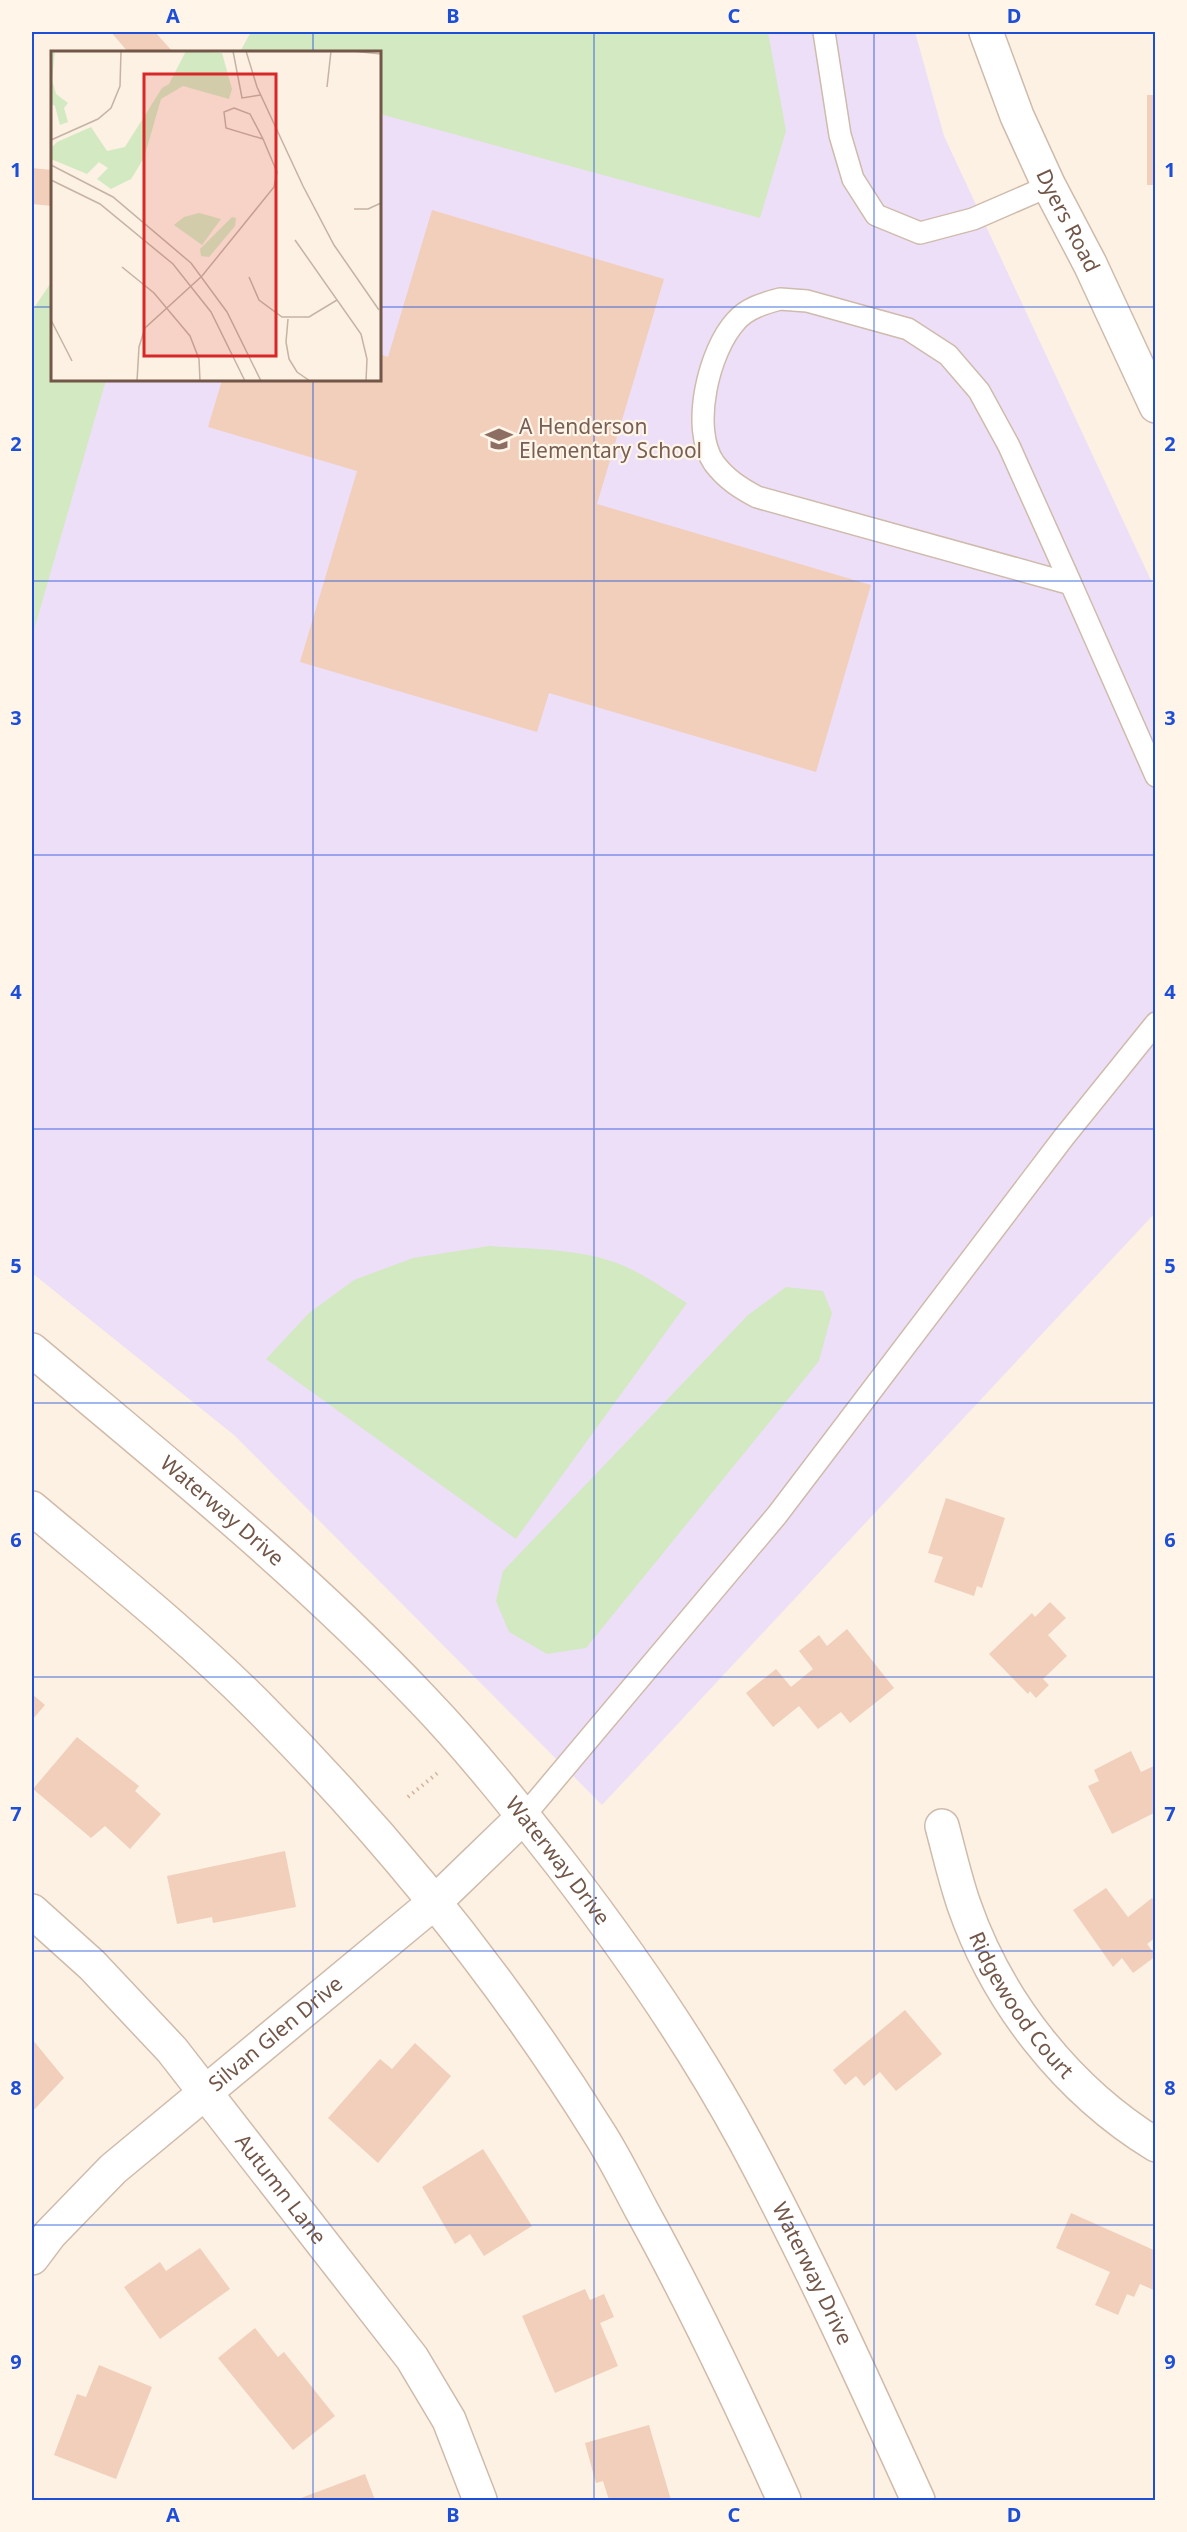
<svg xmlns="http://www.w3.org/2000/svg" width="1187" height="2532" viewBox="0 0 1187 2532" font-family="'Noto Sans',sans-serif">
	<rect width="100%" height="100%" fill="#fcf1e2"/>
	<path fill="#eedff8" d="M251,32H915L944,136L1155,589V1213L602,1805L234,1435L32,1273V530L76,380H380V52H240Z"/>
	<path fill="#d2e9c1" d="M251,32H768L786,131L760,218L380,114V52H240Z
		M52,281V380H106L32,637V311Z
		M489,1246C530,1249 574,1248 614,1262C640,1271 664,1289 687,1303L516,1539L266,1359L309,1313L354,1280L413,1258Z
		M786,1287L823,1291L832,1313L819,1361L586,1648L547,1654L509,1632L496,1601L503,1571L748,1315Z"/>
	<path fill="#f1cfba" d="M111,32H155L173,52H128Z
		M1147,95H1156V185H1147Z
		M32,168L52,170V206L32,204Z
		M432,210L664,279L597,504L871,585L816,772L549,693L537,732L300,662L357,471L208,427L222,380H380V354L388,357Z
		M946,1498L1005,1518L982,1588L977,1586L974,1596L934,1582L943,1557L928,1553Z
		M1050,1602L1066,1618L1048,1635L1067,1656L1043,1679L1049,1685L1036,1698L1030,1691L1028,1694L989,1654L1032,1613L1035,1617Z
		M847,1629L894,1688L850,1723L841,1712L818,1729L799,1706L773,1727L746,1693L776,1669L791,1687L813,1669L799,1651L819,1635L827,1646Z
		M32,1694L45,1705L32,1720Z
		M77,1737L139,1786L135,1791L161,1814L130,1849L105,1826L91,1838L33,1789Z
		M1131,1751L1141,1772L1156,1765V1812L1112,1834L1088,1786L1099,1781L1094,1770Z
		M285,1851L296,1907L213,1923L212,1917L177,1924L167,1876Z
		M1106,1888L1128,1917L1152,1898L1156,1903V1937L1147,1944L1156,1956L1133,1973L1122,1958L1113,1967L1073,1910Z
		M905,2010L942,2054L896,2091L880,2072L864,2086L856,2076L845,2085L833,2070Z
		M32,2039L64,2078L32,2112Z
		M415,2043L451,2076L378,2163L328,2118L380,2059L392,2069Z
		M483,2149L532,2226L484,2256L470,2234L455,2244L422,2187Z
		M1071,2213L1156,2251L1153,2263L1156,2265V2291L1140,2284L1134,2297L1127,2294L1118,2315L1095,2305L1110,2272L1056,2248Z
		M200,2248L230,2289L160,2339L124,2287L160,2262L166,2271Z
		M585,2289L590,2300L604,2294L614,2317L600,2323L618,2366L555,2393L522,2316Z
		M255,2328L278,2357L284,2352L335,2416L293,2450L218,2358Z
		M99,2365L152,2387L116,2479L54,2455L77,2394L86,2397Z
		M649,2425L671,2500H609L603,2481L596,2483L585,2443Z
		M365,2474L375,2500H302L301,2498Z"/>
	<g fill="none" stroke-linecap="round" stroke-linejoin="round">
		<defs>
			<path id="service" d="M824,32L840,135L853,179L876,215L920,233L973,219L1049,186
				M780,299L807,301L908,329L948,355L979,391L1009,446L1071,584L757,497C740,488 726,479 714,463C690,428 709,350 736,321C747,308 765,303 780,299Z
				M1071,584L1156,776
				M524,1816L777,1515L1064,1137L1156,1023"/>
			<g id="minor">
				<path id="s1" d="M986,32L1017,116L1049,186L1090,264L1156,406"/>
				<path id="s2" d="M942,1826C949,1852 955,1879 964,1905C998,2003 1068,2091 1156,2145"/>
				<path id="s3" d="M32,1911L92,1965L172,2050L412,2358L449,2420L480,2500"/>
				<path id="s4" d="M32,2258L50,2234L113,2169L436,1901L524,1816"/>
			</g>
			<g id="secondary">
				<path id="s5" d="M32,1350C166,1463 302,1572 423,1700C472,1751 517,1808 561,1864C628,1951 692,2043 745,2141C808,2258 863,2379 918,2500"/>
				<path d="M32,1508C108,1572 186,1634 256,1704C386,1834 502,1977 599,2133C615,2158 628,2185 642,2211C694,2305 740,2402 784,2500"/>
			</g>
		</defs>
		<use href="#service" stroke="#cfbbac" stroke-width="24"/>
		<use href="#minor" stroke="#cfbbac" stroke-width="36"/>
		<use href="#secondary" stroke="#d1baa9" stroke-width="36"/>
		<path stroke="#d5b29d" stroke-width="4" stroke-dasharray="1.5 4.5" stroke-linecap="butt" d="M408,1797L440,1771"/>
		<use href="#service" stroke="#fff" stroke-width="21"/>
		<use href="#minor" stroke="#fff" stroke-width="33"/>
		<use href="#secondary" stroke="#fff" stroke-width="33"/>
	</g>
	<path fill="none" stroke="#1d4ed8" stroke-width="1.5" stroke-opacity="0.55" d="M313,32V52M594,32V2500M874,32V2500M32,307H52M380,307H1156M313,380V2500M32,581H1156M32,855H1156M32,1129H1156M32,1403H1156M32,1677H1156M32,1951H1156M32,2225H1156"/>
	<defs>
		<symbol id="school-bare" viewBox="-9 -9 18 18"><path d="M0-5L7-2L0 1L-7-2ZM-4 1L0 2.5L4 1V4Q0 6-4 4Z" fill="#8d6e63" stroke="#fff5e8" stroke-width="2.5" paint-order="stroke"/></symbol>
	</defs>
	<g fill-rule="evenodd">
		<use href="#school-bare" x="480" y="420" width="38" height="38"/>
	</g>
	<g text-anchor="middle" stroke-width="4.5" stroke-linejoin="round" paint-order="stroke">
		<g font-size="21" fill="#725749" stroke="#fff5e8">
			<text dy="7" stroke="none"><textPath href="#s1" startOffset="206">Dyers Road</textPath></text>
			<text dy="7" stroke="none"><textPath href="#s5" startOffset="249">Waterway Drive</textPath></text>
			<text dy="7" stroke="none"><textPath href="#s5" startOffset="735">Waterway Drive</textPath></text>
			<text dy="7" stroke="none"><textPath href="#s2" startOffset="198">Ridgewood Court</textPath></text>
			<text dy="7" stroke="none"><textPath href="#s4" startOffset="332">Silvan Glen Drive</textPath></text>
			<text dy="7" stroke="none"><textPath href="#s3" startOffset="374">Autumn Lane</textPath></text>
			<text dy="7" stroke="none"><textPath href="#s5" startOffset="1221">Waterway Drive</textPath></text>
		</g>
		<g font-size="21" fill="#785e54" stroke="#fff5e8" text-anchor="start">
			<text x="519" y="434">A Henderson<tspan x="519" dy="24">Elementary School</tspan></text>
		</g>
	</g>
	<g transform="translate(51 51)">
		<rect width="330" height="330" fill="#fcf1e2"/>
		<path d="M0,0H4L1,29L5,43L17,52L13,57L17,71L9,74L4,55L0,53ZM135,0L171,2L181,38L178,48L132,35L110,48L93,107L80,128L60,138L46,128L57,117L48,111L36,123L0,108V97L6,91L40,76L56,100L74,96L111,37L118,33ZM148,162L170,168L151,194L123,174L133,166ZM181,166L185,167L184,175L158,206L150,205L149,198Z" fill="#d2e9c1"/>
		<path fill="none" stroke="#c5b3a5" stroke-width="1.5" d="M182,0L191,47L210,44M195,0L206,36L252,135L283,194L328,259M301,0L330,3M276,36L280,0M183,57L199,63L212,88L175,77L173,61ZM0,89L47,68L60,57L69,35L70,0M0,114L62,146L140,212L176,261L210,330M0,129L49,153L122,213L160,261L194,330M303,158H317L330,152M244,189L310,283L316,308L315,330M71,216L103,242L139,285L148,308L149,330M198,226L208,249L231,266H258L286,249M237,268L235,291L238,308L246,321L259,330M0,269L21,310M86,330L88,296L94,277L151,225L223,136L226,121L212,88"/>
		<path fill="#d62828" fill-opacity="0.15" stroke="#d62828" stroke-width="3" d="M93,23H225V305H93Z"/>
		<rect width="330" height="330" fill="none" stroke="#725749" stroke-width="3"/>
	</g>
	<rect width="1187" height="2532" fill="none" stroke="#fff5e8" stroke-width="66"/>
	<rect x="33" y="33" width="1121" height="2466" fill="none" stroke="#1d4ed8" stroke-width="2"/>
	<g font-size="20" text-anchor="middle" font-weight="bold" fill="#1d4ed8">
		<text x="173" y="23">A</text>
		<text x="453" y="23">B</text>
		<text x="734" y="23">C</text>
		<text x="1014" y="23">D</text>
		<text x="16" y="177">1</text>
		<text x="1170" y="177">1</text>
		<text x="16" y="451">2</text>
		<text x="1170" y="451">2</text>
		<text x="16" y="725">3</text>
		<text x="1170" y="725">3</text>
		<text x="16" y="999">4</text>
		<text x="1170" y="999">4</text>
		<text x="16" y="1273">5</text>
		<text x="1170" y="1273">5</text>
		<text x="16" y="1547">6</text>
		<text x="1170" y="1547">6</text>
		<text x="16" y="1821">7</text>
		<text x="1170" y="1821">7</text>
		<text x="16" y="2095">8</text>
		<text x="1170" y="2095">8</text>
		<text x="16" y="2369">9</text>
		<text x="1170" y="2369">9</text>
		<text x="173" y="2522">A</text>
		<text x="453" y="2522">B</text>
		<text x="734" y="2522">C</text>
		<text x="1014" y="2522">D</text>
	</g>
</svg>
